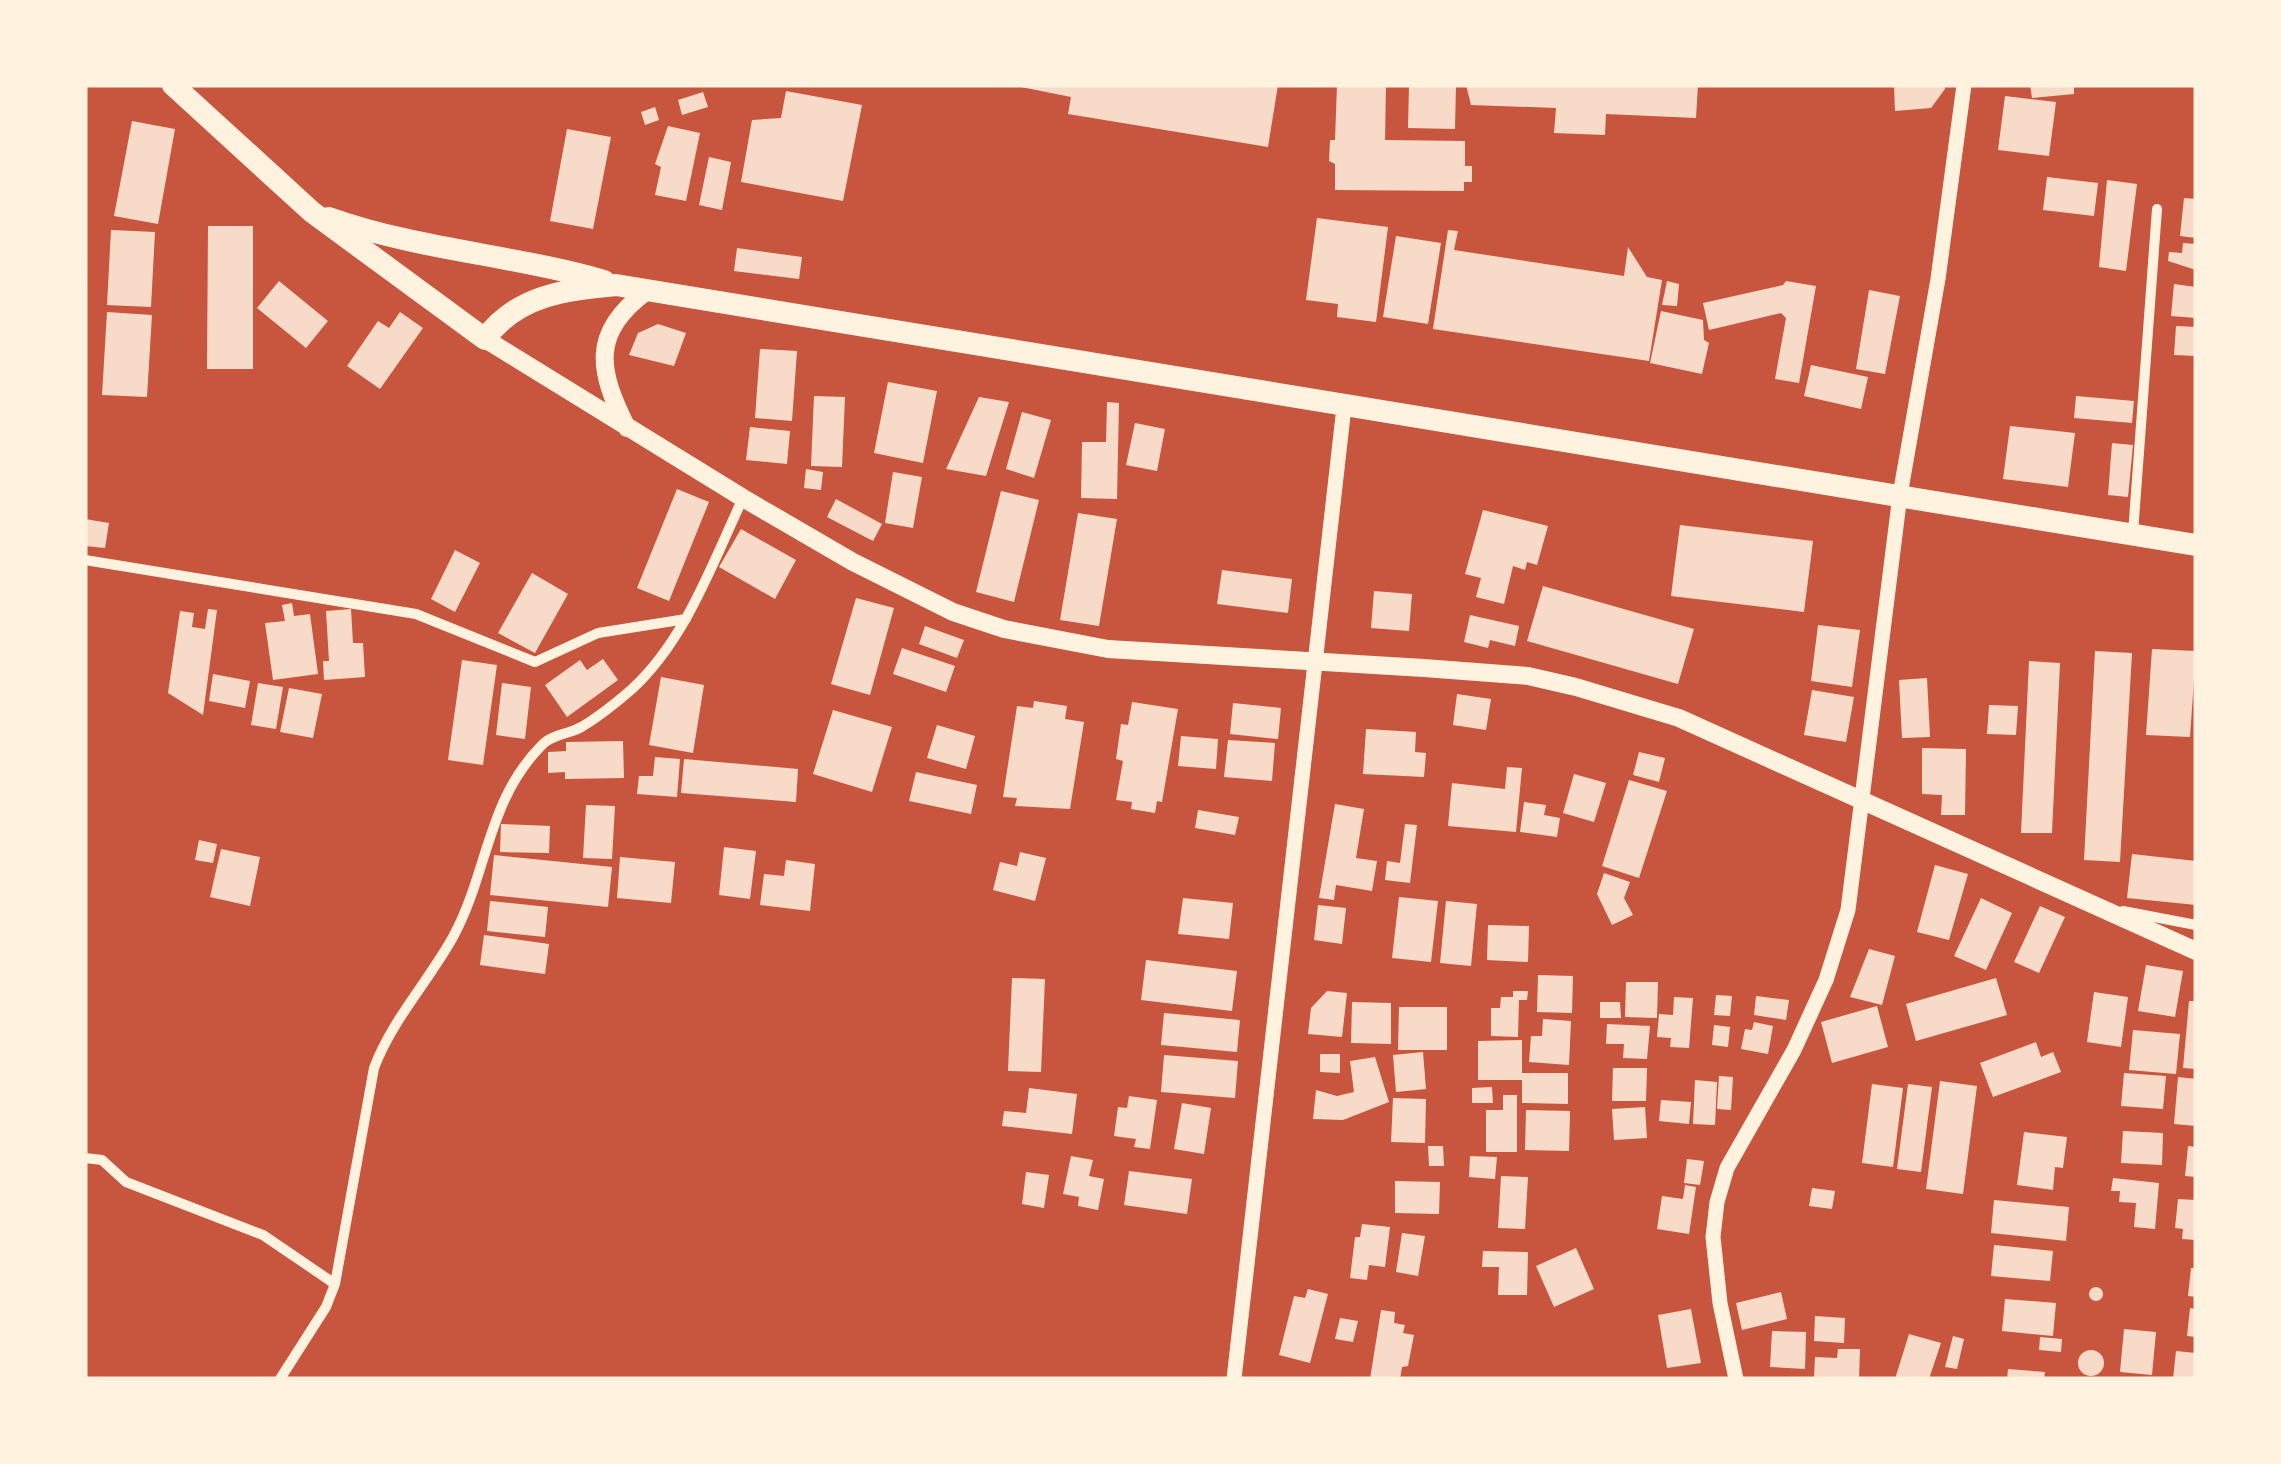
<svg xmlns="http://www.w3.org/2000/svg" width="2281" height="1464" viewBox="0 0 2281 1464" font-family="'Exo 2',sans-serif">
	<rect width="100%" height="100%" fill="#c8553d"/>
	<path fill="#f7dbc8" d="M1011,85H1278L1268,147L1068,114L1071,97Z
		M1337,85H1386L1385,140L1465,141V166H1472V182H1464V191L1335,190V164L1329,161L1330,140H1335Z
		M1409,85H1456L1455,129L1408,128Z
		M1466,85H1698L1696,118L1606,114L1605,135L1554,133L1556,108L1471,105Z
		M1894,85H1945V89L1931,108L1895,111Z
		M2030,85H2074V94L2032,98Z
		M786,91L862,105L843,201L741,182L752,120L781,118Z
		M703,92L708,107L682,115L678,100Z
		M2005,96L2056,102L2049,156L1998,150Z
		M655,107L659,120L645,125L641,112Z
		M132,121L175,129L158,224L114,216Z
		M668,126L700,133L686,201L655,195L661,167L655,164Z
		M567,129L611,137L593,229L550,221Z
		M709,157L731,162L722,210L699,205Z
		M2047,177L2098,183L2094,216L2043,210Z
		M2107,180L2137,184L2126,271L2099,267Z
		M2184,198L2196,199V238L2180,236Z
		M1317,218L1388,227L1376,322L1337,317L1338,304L1306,300Z
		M208,226H253V369H207Z
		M111,230L155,232L151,307L107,305Z
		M1448,230L1458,231L1454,250L1624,276L1628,247L1647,277L1662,280L1649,361L1433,329Z
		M1396,236L1441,243L1428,324L1383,317Z
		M2183,243L2196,244V270L2168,261L2169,252L2182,253Z
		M737,248L802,257L799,279L734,271Z
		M279,281L328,321L306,348L257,308Z
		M1667,281L1679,284L1677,306L1662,305Z
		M1786,281L1816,286L1799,383L1775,379L1786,318L1781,313L1709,330L1703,303L1783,285Z
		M2174,284L2196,287V318L2171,316Z
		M1869,290L1900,296L1885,374L1856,369Z
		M1661,311L1703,320L1704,340L1709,343L1702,374L1650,363Z
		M107,312L152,315L147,397L102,395Z
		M400,312L423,328L380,389L347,366L378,321L389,328Z
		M658,324L686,333L674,366L629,355L638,333Z
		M2176,326L2196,327V356L2174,355Z
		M760,349L797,351L792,421L755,418Z
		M1811,365L1868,377L1861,409L1804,396Z
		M888,382L937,391L923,463L874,453Z
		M814,396L845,397L842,467L811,466Z
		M2076,396L2134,401L2132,423L2074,418Z
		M979,397L1009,402L986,476L946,469Z
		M1107,402L1119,403L1117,499L1081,498L1082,442H1106Z
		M1022,412L1051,420L1034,478L1006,469Z
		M1135,423L1165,429L1157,471L1126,465Z
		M2010,426L2075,433L2068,487L2003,479Z
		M750,427L790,431L787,464L746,460Z
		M2112,443L2133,445L2128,497L2108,495Z
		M806,469L823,472L821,490L804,488Z
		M893,472L922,477L913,528L885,523Z
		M677,489L709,502L669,601L637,588Z
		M1001,491L1039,500L1014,602L976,592Z
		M836,499L882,524L873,541L827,517Z
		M1483,510L1548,526L1537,565L1527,562L1525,570L1513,566L1504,604L1476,597L1481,578L1465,574Z
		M1078,513L1117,519L1099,626L1060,620Z
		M85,519L109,523L105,548L85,546Z
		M1680,525L1813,541L1804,612L1671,596Z
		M741,529L796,560L775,599L719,567Z
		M455,550L480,563L455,612L431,599Z
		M1222,570L1292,579L1288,613L1217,604Z
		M532,573L568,594L535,653L498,633Z
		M1543,586L1694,629L1678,684L1527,641Z
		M1374,591L1412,594L1409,631L1371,628Z
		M856,598L894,608L870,695L831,684Z
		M292,603L294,616L310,614L318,674L273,680L265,623L285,621L282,605Z
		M208,609L217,610L203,715L168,693L180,611L194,613L192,627L205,629Z
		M351,609L353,643H363L365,677L324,680L323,661H329L326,611Z
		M1470,615L1519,626L1515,646L1490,640L1488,648L1464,642Z
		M1818,625L1860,630L1852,687L1811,681Z
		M925,626L964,640L957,658L919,644Z
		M902,648L955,666L946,692L893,674Z
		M2152,649L2196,651L2190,737L2146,735Z
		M2095,651L2132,653L2120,862L2084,860Z
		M603,659L618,680L567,717L545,685L580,660L587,670Z
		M462,660L497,665L483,765L448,760Z
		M2029,661L2060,663L2052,833H2021Z
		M213,674L250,681L245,708L209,701Z
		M661,677L704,685L693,753L649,745Z
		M1927,678L1930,737L1902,738L1899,680Z
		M258,683L283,687L276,729L251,725Z
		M502,683L531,687L525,739L496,735Z
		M289,688L322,694L313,738L280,732Z
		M1812,690L1854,697L1846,742L1804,735Z
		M1457,694L1491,699L1486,730L1453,725Z
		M1034,701L1067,706L1065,719L1084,722L1070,809L1015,806L1017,798L1003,797L1017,706L1033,708Z
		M1132,702L1178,709L1162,802L1157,801L1155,813L1131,809L1132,802L1116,800L1123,761L1116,759L1121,724L1128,725Z
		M1233,703L1281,708L1278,739L1230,734Z
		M1989,705L2018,706L2016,735L1987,734Z
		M833,710L892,727L872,792L813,774Z
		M937,725L975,736L966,769L927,758Z
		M1366,729L1416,732L1415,752L1426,753L1424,777L1363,774Z
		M1181,736L1218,739L1216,769L1178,766Z
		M1228,740L1275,743L1272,781L1224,777Z
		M623,741L624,778L565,779V772L548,773V752L566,751V742Z
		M1922,748L1966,749L1965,815H1941L1942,795L1922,794Z
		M1639,752L1665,758L1659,782L1633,775Z
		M655,757L680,759L677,797L637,794L639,776H653Z
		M684,759L798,769L796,802L681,793Z
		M1507,767L1522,768L1516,832L1448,826L1452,783L1505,789Z
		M916,772L977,785L971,814L909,801Z
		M1574,774L1606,783L1594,822L1563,813Z
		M1629,780L1667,791L1639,878L1602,866Z
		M1524,802L1546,805L1544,815L1560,818L1557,837L1520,832Z
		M1335,804L1364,809L1356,858L1377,861L1372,891L1336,885L1334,900L1319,898Z
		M586,805L615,806L612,859L583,858Z
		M1198,810L1239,817L1235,835L1195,828Z
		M501,824L550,826L549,853L500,852Z
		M1405,824L1417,825L1410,883L1385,880L1387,861L1400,863Z
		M199,840L217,844L213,863L195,860Z
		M724,847L756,851L750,899L719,895Z
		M221,849L260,857L250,906L210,897Z
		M1020,852L1046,858L1035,901L993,890L1000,862L1017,866Z
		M2132,854L2196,861V905L2127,898Z
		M494,855L612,867L608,907L490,895Z
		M620,857L675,862L671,903L617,898Z
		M786,860L815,864L810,911L760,905L764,874L784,876Z
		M1935,865L1968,874L1949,940L1917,932Z
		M1604,873L1630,882L1624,898L1633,915L1612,925L1597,894Z
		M1399,897L1438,901L1431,962L1392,958Z
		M1183,898L1233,903L1229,939L1178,934Z
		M1981,898L2012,913L1986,970L1954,956Z
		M490,901L548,907L545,937L487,931Z
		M1446,901L1477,904L1471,966L1440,963Z
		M1318,905L1346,908L1342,944L1314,940Z
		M2040,906L2065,917L2039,973L2014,962Z
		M1488,925L1529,926L1528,962L1487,960Z
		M484,935L549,944L545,974L480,965Z
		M1869,949L1895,956L1882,1005L1850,997Z
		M1146,960L1237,971L1232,1011L1141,1000Z
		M2146,965L2183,971L2175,1017L2138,1011Z
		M1538,975L1573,976L1572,1013L1537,1012Z
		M1012,978L1045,979L1041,1072L1008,1071Z
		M1996,978L2007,1015L1916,1041L1906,1004Z
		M1626,982H1658L1657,1018L1625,1017Z
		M1327,991L1347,993L1342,1037L1308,1034L1311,1008Z
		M1513,991H1528L1527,1000H1519L1518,1037L1491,1036V1008H1500L1501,997H1513Z
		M2094,992L2128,997L2121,1047L2087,1042Z
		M1716,995L1732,996L1730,1016L1714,1015Z
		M1756,996L1789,1000L1786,1020L1754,1015Z
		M1674,997L1693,998L1689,1048L1670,1047L1671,1038L1657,1037L1659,1014L1673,1015Z
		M2189,1001H2196V1069L2183,1068Z
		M1352,1002L1391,1003V1044L1351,1043Z
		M1600,1002H1620L1621,1018H1600Z
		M1877,1006L1888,1047L1832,1063L1821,1022Z
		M1399,1007H1447V1050H1398Z
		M1164,1013L1240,1020L1237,1052L1161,1045Z
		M1543,1019L1571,1021L1569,1065L1529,1062L1531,1036H1542Z
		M1754,1022L1773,1026L1768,1054L1741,1049L1745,1029L1752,1030Z
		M1607,1024L1650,1026L1647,1059L1623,1058L1624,1044H1606Z
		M1714,1025L1730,1027L1728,1047L1712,1045Z
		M2133,1030L2180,1034L2176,1074L2129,1070Z
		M1522,1040V1073H1568V1104L1522,1103V1080H1478V1041Z
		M2036,1042L2041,1057L2053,1052L2061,1072L1993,1097L1980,1063Z
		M1423,1052L1426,1089L1396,1092L1393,1055Z
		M1320,1054H1340V1073L1320,1072Z
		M1164,1055L1238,1061L1235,1098L1161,1092Z
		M1375,1057L1389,1102L1343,1120L1313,1119L1316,1090L1337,1096L1354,1092L1350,1061Z
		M1613,1068H1647L1646,1101H1612Z
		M2124,1073L2166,1076L2163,1109L2121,1106Z
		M1719,1076L1733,1077L1731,1110L1717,1109Z
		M2178,1077L2196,1079V1126L2174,1124Z
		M1695,1080L1717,1082L1715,1125L1693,1124Z
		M1940,1081L1977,1086L1963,1194L1926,1189Z
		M1872,1084L1903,1088L1893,1167L1862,1163Z
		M1908,1084L1932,1087L1921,1172L1897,1169Z
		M1492,1087L1493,1103H1472V1088Z
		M1029,1088L1077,1094L1072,1134L1002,1126L1004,1111L1026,1113Z
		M1503,1095H1517V1152H1486V1110H1503Z
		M1129,1096L1157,1100L1150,1149L1134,1147L1136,1139L1114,1136L1118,1107L1127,1108Z
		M1393,1098L1426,1099L1425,1143L1391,1142Z
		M1661,1100L1691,1102L1689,1124L1659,1121Z
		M1182,1103L1211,1108L1204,1154L1174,1149Z
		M1645,1107L1647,1138L1614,1140L1612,1109Z
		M1526,1110L1570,1111L1569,1151L1525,1150Z
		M2123,1131L2163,1133L2162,1165L2121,1163Z
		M2024,1132L2067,1137L2063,1168L2055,1167L2053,1190L2017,1185Z
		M1428,1146H1443L1444,1166H1429Z
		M2188,1146L2196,1147V1177L2185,1176Z
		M1071,1156L1093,1160L1089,1176L1104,1179L1098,1210L1078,1206L1079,1197L1063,1194Z
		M1470,1156L1497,1157L1495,1179L1469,1177Z
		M1687,1159L1704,1161L1700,1185L1684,1183Z
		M1129,1171L1192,1179L1187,1214L1124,1205Z
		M1026,1172L1049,1175L1044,1208L1022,1204Z
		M1501,1176L1528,1177L1525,1229L1498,1228Z
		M2113,1178L2159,1183L2155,1229L2134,1227L2136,1203L2119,1202L2120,1191H2111Z
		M1395,1181L1440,1182L1439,1214L1395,1213Z
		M1685,1185L1696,1187L1689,1234L1657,1229L1662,1196L1683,1199Z
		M1812,1188L1835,1191L1832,1209L1809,1206Z
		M2178,1199L2196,1200V1240L2182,1239L2183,1229L2175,1228Z
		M1994,1200L2069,1207L2066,1241L1991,1233Z
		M1362,1224L1390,1227L1385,1267L1369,1265L1367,1280L1350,1278L1355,1237H1360Z
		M1402,1233L1425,1236L1418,1276L1396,1272Z
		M1994,1245L2053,1251L2050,1281L1991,1276Z
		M1576,1248L1594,1289L1554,1307L1536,1266Z
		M1483,1251L1528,1252L1527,1295H1498L1499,1267H1482Z
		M2191,1268H2196V1297L2188,1296Z
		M2089 1294a7 7 0 1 1 14 0a7 7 0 1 1-14 0Z
		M1308,1289L1328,1294L1310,1363L1279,1355L1294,1296L1305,1298Z
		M1781,1292L1787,1319L1742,1330L1736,1303Z
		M2005,1299L2056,1303L2053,1336L2002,1331Z
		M2190,1308L2196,1309V1337L2187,1336Z
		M1691,1309L1701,1363L1667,1368L1658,1315Z
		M1381,1310L1395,1312L1394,1323L1405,1325L1403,1333L1414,1335L1408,1366L1402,1367L1400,1379H1370Z
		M1815,1316L1845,1318L1844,1343L1814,1341Z
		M1340,1318L1358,1321L1353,1342L1335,1339Z
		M2124,1329L2156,1332L2152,1375L2120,1372Z
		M1772,1331L1806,1332L1805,1369L1770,1367Z
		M1909,1334L1941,1343L1929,1379H1895Z
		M1953,1336L1964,1339L1957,1369L1945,1367Z
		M2040,1337L2062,1339L2061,1352L2039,1350Z
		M1838,1349H1860L1859,1379H1814L1815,1357L1837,1358Z
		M2078 1363a13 13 0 1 1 26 0a13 13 0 1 1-26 0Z
		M2176,1351L2196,1353V1379H2173Z
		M2008,1369L2045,1372L2044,1379H2007Z"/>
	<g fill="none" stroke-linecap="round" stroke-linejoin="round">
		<path stroke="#fff3e0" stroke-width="10" d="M2133,533L2157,209
			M85,560L416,614L535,662L598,633L686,619
			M2123,911L2196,925
			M85,1158L102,1160L126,1182L263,1235L335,1284
			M280,1379L326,1307L335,1284L374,1068C392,1020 428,982 453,937C488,873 487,800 542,745C552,734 571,734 583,726C600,716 617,702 632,689C686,639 712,564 743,498"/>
		<path stroke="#fff3e0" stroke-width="15" d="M1234,1379L1344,407
			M1736,1379L1720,1303L1713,1237L1717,1202L1727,1168L1794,1050L1826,980L1848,910L1900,495L1938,279L1964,85"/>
		<path stroke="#fff3e0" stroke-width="18" d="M485,339L743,498L853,562L953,612L1004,629L1108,649L1424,668L1528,676L1576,687L1679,718L2196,951
			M627,428C599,372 589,333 647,291"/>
		<path stroke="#fff3e0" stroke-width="22" d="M173,85L312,212L485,339C517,295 565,290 616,285L2196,545
			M329,218C419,250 514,255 604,281"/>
	</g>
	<rect width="2281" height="1464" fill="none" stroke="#fff3e0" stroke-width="175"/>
</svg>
